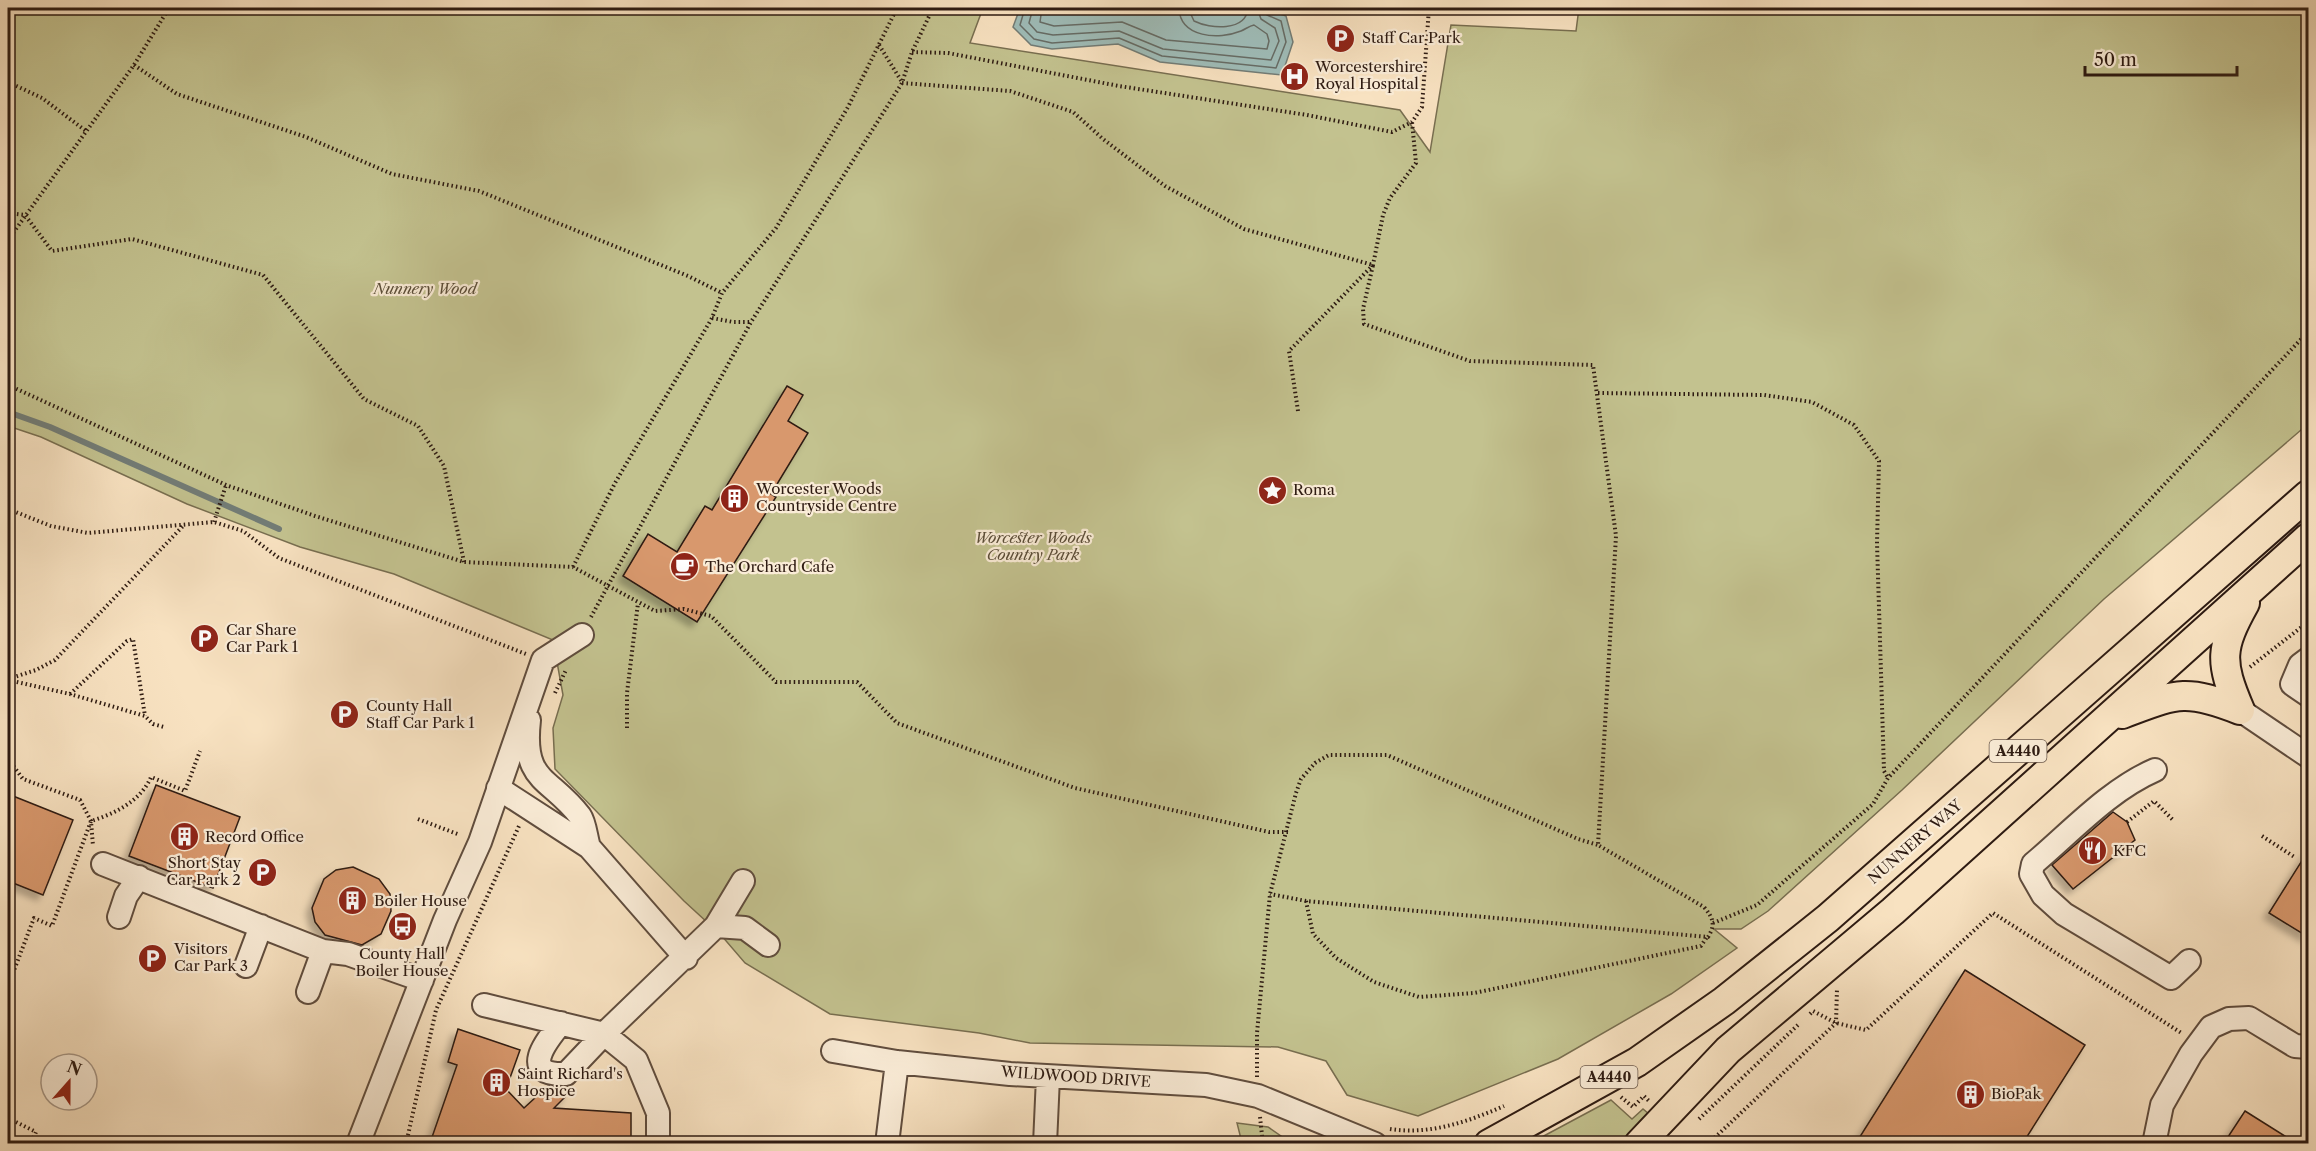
<svg xmlns="http://www.w3.org/2000/svg" width="2316" height="1151" viewBox="0 0 2316 1151" font-family="'Libre Caslon Text',serif">
	<defs>
		<filter id="shadow"><feDropShadow dx="-5.5" dy="5.5" stdDeviation="3" flood-color="#0004"/></filter>
	</defs>
	<rect width="100%" height="100%" fill="#f8e2c1"/>
	<filter id="stains"><feTurbulence type="fractalNoise" baseFrequency=".00333" numOctaves="4"/><feColorMatrix values="0 0 0 0 .2 0 0 0 0 .09 0 0 0 0 .02 0 0 0 .5 -.17"/></filter>
	<radialGradient id="worn" r=".72"><stop offset=".6" stop-color="#630" stop-opacity="0"/><stop offset="1" stop-color="#630" stop-opacity=".3"/></radialGradient>
	<path fill="#c3c28f" stroke="#786e50" stroke-width="1.5" d="M8,8H983L970,43L1400,110L1430,152L1451,25L1576,31L1579,8H2308V424L2104,599L1902,790L1768,911L1741,929H1714L1737,948L1671,994L1558,1059L1418,1116L1347,1095L1326,1061L1278,1047L1030,1043L979,1033L830,1014L745,963L721,935L684,901L555,769L553,728L563,695L553,640L394,574L300,547L187,504L41,437L8,426Z
		M1611,1100L1632,1119L1643,1109L1649,1114L1621,1143H1552L1540,1138Z
		M1237,1123L1268,1127L1291,1143H1242Z"/>
	<path fill="#9fbdb9" stroke="#727c76" stroke-width="1.5" d="M1020,8H1191L1216,14L1248,8H1264L1286,16L1293,42L1282,75L1160,62L1118,44L1052,49L1031,45L1013,27Z"/>
	<g fill="none" stroke-linecap="round" stroke-linejoin="round">
		<path stroke="#666c66" stroke-width="1.5" d="M1025,8L1020,25L1034,39L1052,43L1119,38L1162,56L1276,68L1286,42L1281,21L1267,15L1265,8
			M1033,8L1029,23L1037,32L1053,35L1119,31L1163,49L1271,60L1279,41L1275,28L1261,19L1257,8
			M1042,8L1040,22L1054,26L1122,22L1166,40L1267,49L1269,41L1267,34L1254,25C1249,26 1246,29 1241,31C1219,40 1180,38 1179,8
			M1188,8L1194,21C1210,29 1246,32 1248,8"/>
		<path stroke="#727c76" stroke-width="6" d="M8,412L50,427L279,529"/>
	</g>
	<path fill="#d8986d" stroke="#2e1b12" stroke-width="1.5" filter="url(#shadow)" d="M787,386L803,395L788,421L808,433L771,494L776,497L697,622L623,576L648,534L677,552L705,506L712,510Z
		M156,785L240,817L213,888L129,856Z
		M8,794L73,820L43,895L8,881Z
		M2113,812L2127,822L2135,840L2073,889L2052,865Z
		M2308,851V937L2269,913Z
		M353,867L379,879L390,894L391,911L381,934L362,945L325,935L315,922L312,908L324,879L336,870Z
		M1965,970L2085,1045L2023,1143H1856Z
		M458,1029L520,1050L506,1089L524,1108L548,1086L564,1087L569,1093L554,1108L631,1113V1143H430L457,1065L448,1062Z
		M2245,1111L2296,1143H2224Z"/>
	<g fill="none" stroke-linecap="round" stroke-linejoin="round">
		<defs>
			<path id="minor" d="M2308,659L2300,665L2292,684L2308,695
				M2240,710L2308,756
				M529,720C522,783 549,776 580,816C585,823 586,838 589,847
				M2155,770C2109,790 2071,832 2033,864L2031,874L2043,895L2064,914L2171,978L2189,961
				M498,788L589,847L686,958
				M103,864L323,951L348,954L422,980
				M119,917L126,896L139,877
				M716,926L745,928L768,945
				M246,966L261,926
				M308,992L323,951
				M484,1005L604,1034L716,926L743,881
				M561,1023C546,1041 518,1076 566,1074L604,1034L636,1060L658,1113V1144
				M833,1051L897,1062L1010,1074L1206,1085L1258,1096L1375,1144
				M358,1144L445,920L480,842L543,660L582,635
				M887,1144L897,1062
				M1045,1144L1048,1077
				M2154,1144L2162,1105L2191,1054L2211,1027L2229,1019L2249,1018L2295,1046L2308,1047"/>
			<path id="major" d="M2240,710C2219,661 2220,648 2245,603
				M2122,714C2176,694 2184,688 2240,710
				M1489,1144L1637,1062L1724,1001L1828,918L2308,495
				M1639,1144L1728,1050L1893,911L2308,538"/>
		</defs>
		<use href="#minor" stroke="#604d3e" stroke-width="26"/>
		<use href="#major" stroke="#2e1b12" stroke-width="32"/>
		<path stroke="#2e1b12" stroke-width="4" stroke-dasharray="1.5 3" stroke-linecap="butt" d="M879,45L902,82
			M912,52L948,53L1119,86L1307,115L1392,132L1412,122L1422,107L1429,8
			M134,65L177,94L306,137L392,174L479,191L688,276L722,293
			M8,82L42,98L86,131
			M902,83L1010,91L1073,112L1103,139L1165,186L1244,229L1373,265L1363,309L1364,324L1470,361L1593,365L1616,536L1598,845L1704,907C1713,918 1716,924 1708,937L1306,901L1270,894
			M8,213L25,215L52,251L132,239L263,275L364,399L418,426L444,466L464,562
			M8,240L134,65L169,8
			M712,318L733,322H750
			M8,385L226,485L315,516L464,562L573,567L655,611L684,609L711,616L776,682H857L897,723L1075,788L1269,832H1288
			M1598,393L1764,395L1812,402L1854,425L1879,461L1877,543L1884,771L1888,778
			M1298,411L1289,351L1373,265L1383,215L1390,198L1416,163L1412,122
			M8,509L51,526L88,533L214,522L243,531L279,558L526,654
			M214,522L226,485
			M573,567L615,483L712,318L722,293L776,228L848,107L897,8
			M591,617L751,322L902,83L912,52L933,8
			M2250,667L2308,622
			M8,679L36,670L55,660L183,526
			M8,680L70,694L145,716L153,724L164,727
			M555,693L566,670
			M70,694L127,641L133,639L145,716
			M627,728V693L638,603
			M8,759L23,779L80,800L91,821L93,846
			M418,819L460,835
			M2127,822L2154,801L2173,820
			M2262,836L2296,858
			M1306,901L1313,934L1336,958L1374,982L1419,997L1474,993L1701,946L1707,937
			M1713,923L1757,905L1873,804L1888,778L2305,335L2308,317
			M8,986L34,918L52,926L91,821C114,814 141,801 151,777L185,791L200,751
			M1810,1014L1813,1011L1836,1023L1866,1030L1993,913L2183,1034
			M1257,1077V1033L1270,894L1296,793L1301,779L1315,763L1329,755H1387L1578,839L1598,845
			M1621,1097L1633,1107L1644,1096L1650,1102
			M1260,1117L1263,1144
			M8,1118L36,1132L31,1144
			M1699,1119L1800,1023
			M1390,1129C1430,1135 1467,1122 1504,1106
			M8,1142L10,1144
			M406,1144L436,1010L519,826
			M1708,1144L1836,1023L1837,989"/>
		<use href="#minor" stroke="#faecd7" stroke-width="22"/>
		<use href="#major" stroke="#f8e2c1" stroke-width="28"/>
	</g>
	<defs>
		<symbol id="parking-disc" viewBox="-11 -11 22 22"><circle r="9.5" fill="#8f2418" stroke="#faecd7"/><path d="M-3.5-5.5H1a3.5 3.5 0 0 1 0 7H-1V5.5H-3.5ZM-1-3.4V-.6H.8a1.4 1.4 0 0 0 0-2.8Z" fill="#fff"/></symbol>
		<symbol id="hospital-disc" viewBox="-11 -11 22 22"><circle r="9.5" fill="#8f2418" stroke="#faecd7"/><path d="M-5-5h3v3.5h4V-5h3V5h-3V1.5h-4V5h-3Z" fill="#fff"/></symbol>
		<symbol id="sight-disc" viewBox="-11 -11 22 22"><circle r="9.5" fill="#8f2418" stroke="#faecd7"/><path d="M0-6L1.8-2.2L6-1.7L2.9 1.2L3.7 5.4L0 3.3L-3.7 5.4L-2.9 1.2L-6-1.7L-1.8-2.2Z" fill="#fff"/></symbol>
		<symbol id="building-disc" viewBox="-11 -11 22 22"><circle r="9.5" fill="#8f2418" stroke="#faecd7"/><path d="M-4-6H4V6H1V3H-1V6H-4ZM-2.5-4.3h1.7v1.8h-1.7ZM.8-4.3h1.7v1.8H.8ZM-2.5-1h1.7V.8h-1.7ZM.8-1h1.7V.8H.8Z" fill="#fff"/></symbol>
		<symbol id="cafe-disc" viewBox="-11 -11 22 22"><circle r="9.5" fill="#8f2418" stroke="#faecd7"/><path d="M-5.5-4.5H6V0H3Q3 3.5 0 3.5H-2.5Q-5.5 3.5-5.5 0ZM3-3.2v2h1.7v-2ZM-6 4.5H4V6H-6Z" fill="#fff"/></symbol>
		<symbol id="restaurant-disc" viewBox="-11 -11 22 22"><circle r="9.5" fill="#8f2418" stroke="#faecd7"/><path d="M-5-6h1v4h1v-4h1v4h1v-4h1v5L-1.5 .5V6h-2V.5L-5-1ZM5-6V6H3V1.5H1.5Q1.5-4 5-6Z" fill="#fff"/></symbol>
		<symbol id="bus-disc" viewBox="-11 -11 22 22"><circle r="9.5" fill="#8f2418" stroke="#faecd7"/><path d="M-5-6H5V4H4V6H2V4H-2V6H-4V4H-5ZM-3.5-4V0h7V-4ZM-3.5 1.2v1.5H-2V1.2ZM2 1.2v1.5H3.5V1.2Z" fill="#fff"/></symbol>
	</defs>
	<g fill-rule="evenodd">
		<use href="#parking-disc" x="1324" y="22" width="33" height="33"/>
		<use href="#hospital-disc" x="1278" y="60" width="33" height="33"/>
		<use href="#sight-disc" x="1256" y="474" width="33" height="33"/>
		<use href="#building-disc" x="718" y="482" width="33" height="33"/>
		<use href="#cafe-disc" x="668" y="550" width="33" height="33"/>
		<use href="#parking-disc" x="188" y="622" width="33" height="33"/>
		<use href="#parking-disc" x="328" y="698" width="33" height="33"/>
		<use href="#building-disc" x="168" y="820" width="33" height="33"/>
		<use href="#restaurant-disc" x="2076" y="834" width="33" height="33"/>
		<use href="#parking-disc" x="246" y="856" width="33" height="33"/>
		<use href="#building-disc" x="336" y="884" width="33" height="33"/>
		<use href="#bus-disc" x="386" y="910" width="33" height="33"/>
		<use href="#parking-disc" x="136" y="942" width="33" height="33"/>
		<use href="#building-disc" x="480" y="1066" width="33" height="33"/>
		<use href="#building-disc" x="1954" y="1078" width="33" height="33"/>
	</g>
	<g text-anchor="middle" stroke-width="4.5" stroke-linejoin="round" paint-order="stroke">
		<g fill="#faecd7" stroke="#6b5a4d" stroke-width="1.5">
			<rect x="1989.5" y="740" width="57" height="22" rx="4.5"/>
			<rect x="1580.5" y="1066" width="57" height="22" rx="4.5"/>
		</g>
		<g font-size="14" font-weight="bold" fill="#2e1b12">
			<text x="2018" y="756">A4440</text>
			<text x="1609" y="1082">A4440</text>
		</g>
		<g font-size="15" fill="#2e1b12" stroke="#faecd7" text-anchor="start">
			<text x="1362" y="43">Staff Car Park</text>
			<text x="1315" y="72">Worcestershire<tspan x="1315" dy="17">Royal Hospital</tspan></text>
			<text x="756" y="494">Worcester Woods<tspan x="756" dy="17">Countryside Centre</tspan></text>
			<text x="1293" y="495">Roma</text>
			<text x="705" y="572">The Orchard Cafe</text>
			<text x="226" y="635">Car Share<tspan x="226" dy="17">Car Park 1</tspan></text>
			<text x="366" y="711">County Hall<tspan x="366" dy="17">Staff Car Park 1</tspan></text>
			<text x="205" y="842">Record Office</text>
			<text x="2113" y="856">KFC</text>
			<text x="241" y="868" text-anchor="end">Short Stay<tspan x="241" dy="17">Car Park 2</tspan></text>
			<text x="374" y="906">Boiler House</text>
			<text x="174" y="954">Visitors<tspan x="174" dy="17">Car Park 3</tspan></text>
			<text x="402" y="959" text-anchor="middle">County Hall<tspan x="402" dy="17">Boiler House</tspan></text>
			<text x="517" y="1079">Saint Richard's<tspan x="517" dy="17">Hospice</tspan></text>
			<text x="1991" y="1099">BioPak</text>
		</g>
		<g font-size="15" font-style="italic" fill="#5b4d38" stroke="#faecd7">
			<text x="425" y="294">Nunnery Wood</text>
			<text x="1033" y="543">Worcester Woods<tspan x="1033" dy="17">Country Park</tspan></text>
		</g>
		<g font-size="15" fill="#2e1b12" stroke="#faecd7">
			<text transform="translate(1915 842) rotate(-41)" y="5">NUNNERY WAY</text>
			<text transform="translate(1076 1077) rotate(4)" y="5">WILDWOOD DRIVE</text>
		</g>
	</g>
	<rect width="2316" height="1151" fill="none" stroke="#f8e2c1" stroke-width="30"/>
	<rect x="9" y="9" width="2298" height="1133" fill="none" stroke="#2e1b12" stroke-width="3"/>
	<rect x="15" y="15" width="2286" height="1121" fill="none" stroke="#2e1b12" stroke-width="1.5"/>
	<g transform="translate(69 1082) rotate(21)"><circle r="28" fill="#faecd7" stroke="#a89888" stroke-width="1.5"/>
	<path d="M0-4.5L10 22L0 15L-10 22Z" fill="#8f2418"/>
	<text y="-9" font-size="16" font-weight="bold" text-anchor="middle" fill="#2e1b12">N</text>
	</g>
	<path d="M2085 66v9h152v-9" fill="none" stroke="#2e1b12" stroke-width="3"/>
	<text x="2094" y="66" font-size="18" fill="#2e1b12" stroke="#faecd7" stroke-width="4.5" paint-order="stroke">50 m</text>
	<rect width="100%" height="100%" filter="url(#stains)"/>
	<rect width="100%" height="100%" fill="url(#worn)"/>
</svg>
